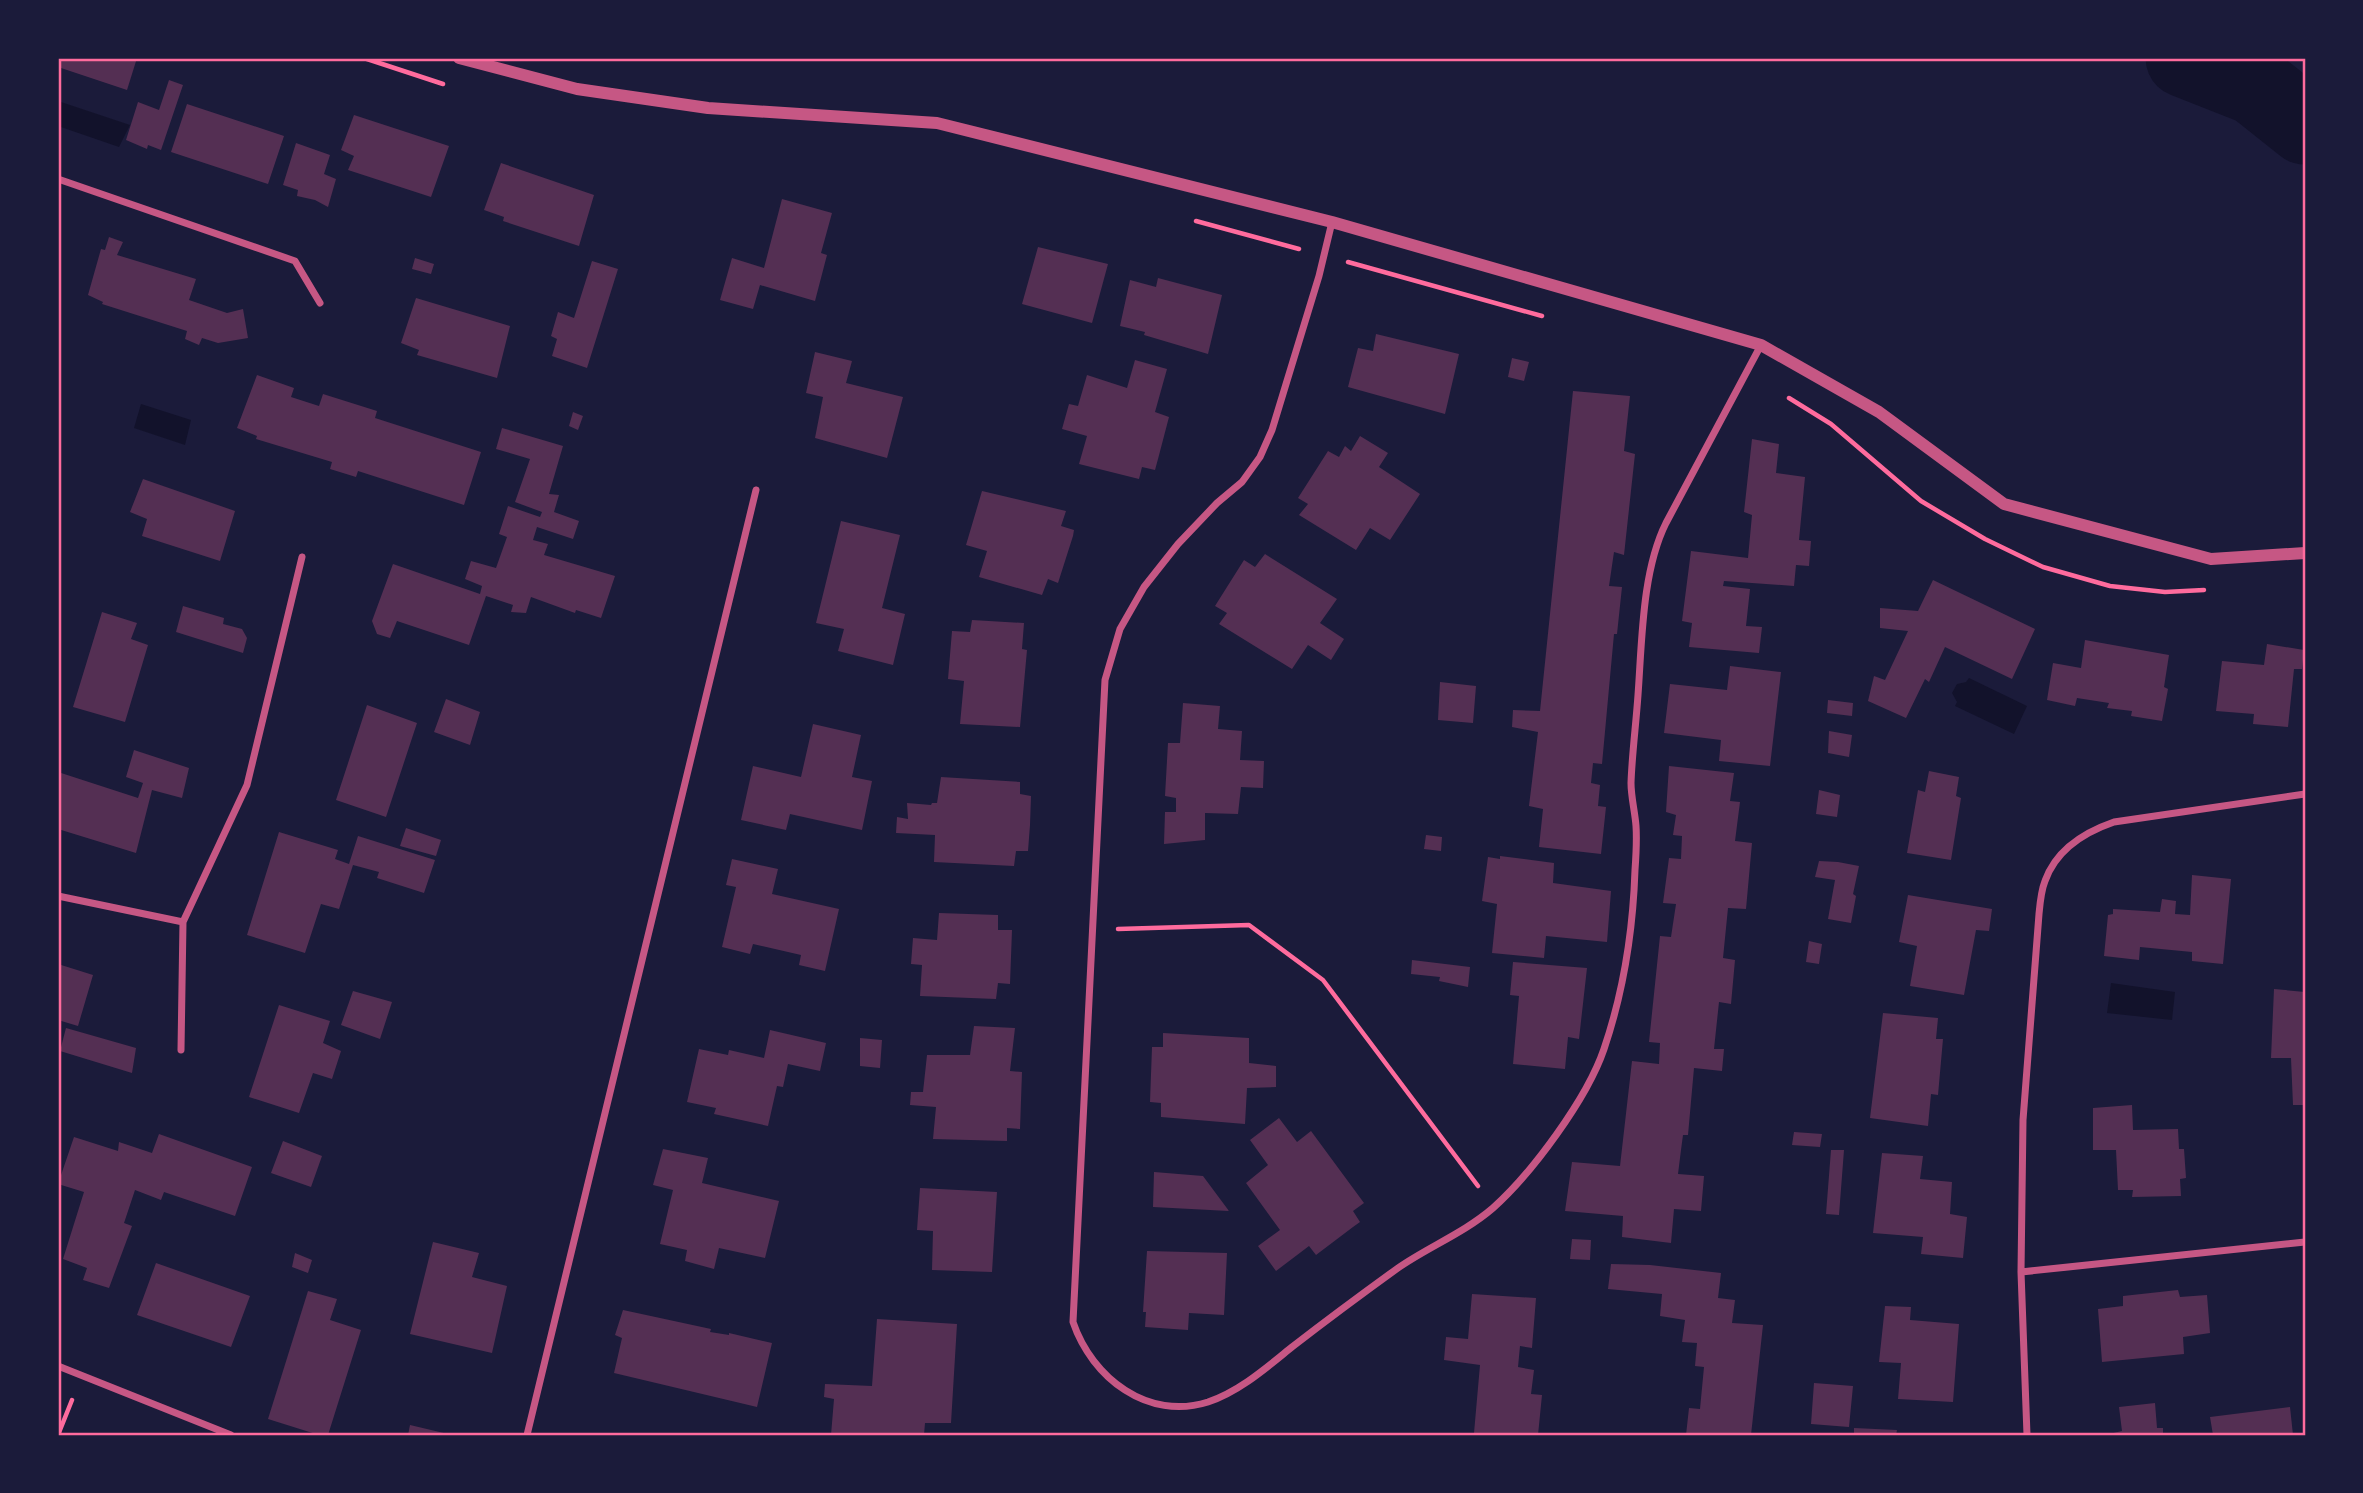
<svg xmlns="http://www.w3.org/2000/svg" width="2363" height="1493" viewBox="0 0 2363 1493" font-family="'PT Sans Narrow',sans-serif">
	<rect width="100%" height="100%" fill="#1b1b3a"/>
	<path fill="#12122b" d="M61,102L130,125L119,147L58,126Z
		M141,404L191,420L185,445L134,428Z
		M1969,678L2027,706L2014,734L1955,706L1957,702L1952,693L1957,684L1966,682Z
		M2111,983L2175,992L2172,1020L2107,1013Z"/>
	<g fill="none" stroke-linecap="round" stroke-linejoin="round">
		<path stroke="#12122b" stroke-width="79" d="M2185,58L2256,86L2305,125"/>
	</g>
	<path fill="#542f53" d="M58,58H137L127,90L58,67Z
		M169,80L183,85L161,150L148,145L147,149L126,140L138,102L159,110Z
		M187,104L284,136L268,184L171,152Z
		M354,115L449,146L431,197L348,170L354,156L341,150Z
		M296,143L330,155L324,174L336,179L328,207L315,200L297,196L298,190L283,185Z
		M501,163L594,195L579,246L503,221L504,217L484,210Z
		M782,199L832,213L821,253L827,255L815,301L760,285L753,309L720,300L732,258L764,268Z
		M109,237L123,242L117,255L196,279L189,300L227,313L243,309L248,338L218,343L202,338L199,345L185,339L187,331L102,304L103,302L88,295L101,249L105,250Z
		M1038,247L1108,264L1092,323L1022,304Z
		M415,258L434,264L431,274L412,269Z
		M592,261L618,269L587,368L552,356L557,339L551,336L558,312L574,318Z
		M1158,278L1222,295L1208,354L1144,335L1145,332L1120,326L1130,280L1156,287Z
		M416,298L510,326L497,378L417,355L419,350L401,343Z
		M1376,334L1459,354L1445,414L1348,387L1358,348L1373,351Z
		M815,352L852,361L846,383L903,397L887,458L815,438L823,397L806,393Z
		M1512,358L1529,362L1524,381L1508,377Z
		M1135,360L1167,369L1155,412L1169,417L1158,459L1155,470L1142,467L1139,479L1079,464L1087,436L1062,429L1069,404L1078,406L1087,375L1127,388Z
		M257,375L294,388L291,397L319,406L323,394L377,411L375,418L481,452L464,505L358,471L356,477L330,469L332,462L256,439L257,436L237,428Z
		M1573,391L1630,396L1624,451L1635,454L1624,555L1614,552L1609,586L1622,587L1617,634H1614L1602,764L1593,763L1591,783L1600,785L1598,806L1606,807L1601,854L1539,847L1543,809L1529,806L1538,732L1512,727L1513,710L1540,711Z
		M573,412L583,416L578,430L569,426Z
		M502,428L563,446L549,494L559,495L554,512L579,521L573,539L537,527L533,540L548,544L544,555L615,576L601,618L576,610L575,613L531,597L526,613L511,612L513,605L486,596L469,645L397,621L390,638L377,634L372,621L393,564L480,594L482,586L465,579L471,561L496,568L507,537L499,534L508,506L540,517L542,512L515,502L530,459L496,449Z
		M1360,436L1388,453L1379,467L1420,494L1390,540L1370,528L1356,550L1299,515L1308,504L1298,498L1328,451L1339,457L1345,446L1351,451Z
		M1752,439L1779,444L1776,473L1805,477L1799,540L1811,541L1809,566L1796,565L1794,586L1724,581L1723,586L1750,589L1746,626L1762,627L1759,653L1689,647L1692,623L1682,621L1691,551L1748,558L1752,515L1744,512Z
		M143,479L235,511L220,561L142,536L147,519L130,512Z
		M982,491L1066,511L1061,526L1074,530L1073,536L1058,583L1048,579L1042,595L979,577L987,551L966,545Z
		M841,521L900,535L882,608L905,614L893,665L838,651L844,629L816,623Z
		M1265,554L1337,599L1320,623L1344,639L1331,660L1308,645L1292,669L1219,624L1227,613L1215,606L1244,560L1255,567Z
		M1933,580L2035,629L2012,679L1945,647L1929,682L1925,679L1906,718L1868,701L1874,676L1885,680L1908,631L1880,628V608L1918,611Z
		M183,606L224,618L223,624L242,629L247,638L243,653L176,632Z
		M102,612L137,623L131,639L148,645L125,722L73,707Z
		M972,620L1024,623L1022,649L1027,650L1020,727L960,724L964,681L948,679L952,631L970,632Z
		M2085,640L2169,655L2164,687L2168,689L2162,721L2131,716L2132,711L2107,708L2109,703L2077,698L2075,706L2047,700L2053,663L2081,668Z
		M2267,644L2304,650L2302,669H2294L2288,727L2253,724L2254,714L2216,711L2222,661L2264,665Z
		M1730,666L1781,672L1770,766L1719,761L1721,740L1664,733L1670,684L1727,690Z
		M1440,682L1476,686L1473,723L1438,720Z
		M446,699L480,712L470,745L434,732Z
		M1828,700L1853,703L1852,716L1827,713Z
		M1183,703L1220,706L1218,729L1242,731L1240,760L1264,761L1263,788L1241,787L1238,814L1205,813V840L1164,844L1165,812H1176V798L1165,796L1168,743H1180Z
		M367,705L417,723L386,817L336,800Z
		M813,724L861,735L852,777L872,781L862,830L790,814L786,830L741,820L753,766L801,777Z
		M1829,731L1852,735L1849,757L1828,753Z
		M134,750L189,768L182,798L152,790L136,853L58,829V772L138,798L143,783L126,777Z
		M1669,766L1734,773L1730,801L1740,802L1735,841L1752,843L1746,909L1728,908L1723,958L1735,960L1731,1004L1719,1002L1714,1049H1724L1722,1071L1694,1068L1688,1135H1683L1681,1150L1678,1174L1704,1176L1701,1211L1674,1209L1671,1243L1622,1237L1623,1216L1565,1211L1572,1162L1620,1166L1632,1061L1659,1064L1660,1043L1649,1042L1660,936L1671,937L1676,904L1663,903L1669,858L1681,859L1682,836L1673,835L1676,815L1666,812Z
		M1929,771L1959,777L1956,796L1961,798L1951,860L1907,853L1918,790L1925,792Z
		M941,777L1020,782V794L1031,796L1030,825L1028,851H1016L1014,866L934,862L935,835L896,833L897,817L908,819L907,803L931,805L932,803H937Z
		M1819,790L1840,795L1837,817L1816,814Z
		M406,828L441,840L436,856L400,846Z
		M279,832L338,850L335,859L349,864L358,836L435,860L424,893L377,878L379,872L353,865L339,909L321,904L305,953L247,935Z
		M1426,835L1442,837L1441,851L1424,849Z
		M1500,856L1554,863L1553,883L1611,891L1607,942L1546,936L1544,958L1492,953L1497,904L1482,901L1488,857L1500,859Z
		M732,859L778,869L772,894L839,909L825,971L799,965L801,955L753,944L750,954L722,947L736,887L726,885Z
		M1819,861L1838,862L1859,866L1853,894L1856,896L1851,923L1828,919L1835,880L1815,877Z
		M2192,875L2231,879L2223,964L2192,961V952L2140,947L2139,960L2104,956L2108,915L2113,914V909L2160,912L2162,899L2176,901L2175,914L2190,915Z
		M1908,895L1992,909L1989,931L1976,930L1964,995L1910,986L1917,946L1899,942Z
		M939,913L998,915V930H1012L1010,984L998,983L996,999L920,996L922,965L911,964L913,938L937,940Z
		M1809,941L1822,944L1819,964L1806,962Z
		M1412,960L1470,967L1468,987L1439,981L1440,977L1411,974Z
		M1513,962L1587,968L1579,1039L1568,1037L1565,1069L1513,1064L1519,996L1510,995Z
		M58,964L93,975L78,1026L58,1020Z
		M2274,989L2305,992V1105H2293L2291,1058H2271Z
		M353,991L392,1002L380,1039L341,1025Z
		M279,1005L330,1021L323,1043L341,1051L332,1079L313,1073L299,1113L249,1097Z
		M1883,1013L1938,1018L1936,1039H1943L1938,1095L1931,1094L1928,1126L1870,1118Z
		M974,1026L1015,1028L1010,1071L1022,1072L1020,1129L1007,1128V1141L933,1139L936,1107L910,1105L911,1092H923L927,1055H970Z
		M66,1028L136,1048L132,1073L60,1051Z
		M770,1030L826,1043L820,1071L788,1064L783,1087L777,1086L768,1126L714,1114L716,1108L687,1102L699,1049L728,1055L729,1050L764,1058Z
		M1163,1033L1249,1038V1063L1276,1066V1087L1247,1088L1245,1124L1161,1117V1103L1150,1102L1152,1047H1163Z
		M860,1038L882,1040L880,1068L860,1066Z
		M2132,1105L2133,1130L2178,1129L2179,1149H2184L2186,1178L2180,1179L2181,1196L2132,1197L2133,1190H2118L2116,1150H2093V1108Z
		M1279,1118L1297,1142L1311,1131L1364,1203L1353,1211L1360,1222L1353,1227L1316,1255L1309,1246L1276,1271L1258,1246L1280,1230L1246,1183L1268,1165L1250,1140Z
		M1794,1132L1822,1134L1820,1147L1792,1145Z
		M159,1134L252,1167L235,1216L164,1192L161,1200L135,1190L124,1223L132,1226L109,1288L83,1280L87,1268L63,1259L84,1192L58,1184L74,1137L118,1151L119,1142L152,1153Z
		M283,1141L322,1156L311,1187L271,1173Z
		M663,1149L708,1158L702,1183L779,1201L765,1258L719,1248L714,1269L685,1261L687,1250L660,1244L673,1190L653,1185Z
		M1831,1150H1844L1839,1215L1826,1214Z
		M1882,1153L1923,1156L1920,1179L1952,1182L1950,1214L1967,1217L1963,1258L1921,1254L1923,1237L1873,1233Z
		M1154,1172L1203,1176L1229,1211L1153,1207Z
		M920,1188L997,1192L992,1272L932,1270L933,1231L917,1230Z
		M1572,1239L1591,1240L1590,1260L1570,1259Z
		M433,1242L479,1253L472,1277L507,1286L492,1353L410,1334Z
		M1147,1251L1227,1253L1224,1315L1189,1313L1188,1330L1145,1327L1146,1312H1143Z
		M295,1253L312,1260L308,1273L292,1267Z
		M156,1263L250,1296L231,1347L137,1315Z
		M1611,1264L1650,1265L1721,1273L1718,1298L1735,1300L1732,1323L1763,1325L1751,1435H1686L1689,1408L1700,1409L1704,1367L1695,1366L1697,1343L1682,1342L1685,1320L1660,1316L1662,1294L1608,1289Z
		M2178,1290L2180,1297L2207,1295L2210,1333L2183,1337L2184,1354L2102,1362L2098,1309L2123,1306V1296Z
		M308,1291L337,1299L330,1320L361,1330L328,1435H319L268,1419Z
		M1472,1294L1536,1298L1532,1348L1520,1346L1518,1367L1534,1370L1531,1394L1542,1395L1538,1435L1474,1433L1480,1365L1444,1360L1446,1337L1468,1339Z
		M1885,1306L1911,1307L1910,1320L1959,1324L1953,1402L1898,1399L1901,1363L1879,1362Z
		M623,1310L711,1329L710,1332L729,1335V1333L772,1343L757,1407L614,1373L622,1338L615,1335Z
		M877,1319L957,1324L951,1423H925L924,1435H831L834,1399L824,1397L825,1384L872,1386Z
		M1814,1383L1853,1386L1849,1427L1811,1424Z
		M2155,1403L2157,1428H2163V1435H2105L2122,1431L2119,1407Z
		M2290,1407L2293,1435H2213L2210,1417Z
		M410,1425L448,1434V1435H408Z
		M1854,1428L1897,1430L1896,1435H1854Z"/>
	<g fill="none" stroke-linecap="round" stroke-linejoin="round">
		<path stroke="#ff6b9d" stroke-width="4.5" d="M364,58L443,84
			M1196,221L1299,249
			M1348,262L1542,316
			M1789,398L1831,424L1921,501L1985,539L2043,567L2110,586L2165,592L2204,590
			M1118,929L1249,925L1323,980L1478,1186
			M58,1435L72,1400"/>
		<path stroke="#c65784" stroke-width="7" d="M58,179L295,261L320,303
			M1332,222L1319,276L1272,430L1260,457L1242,482L1217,503L1178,544L1144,587L1120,629L1105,680L1073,1322C1092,1378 1148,1421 1208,1402C1240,1391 1266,1368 1292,1347C1327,1320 1362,1294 1398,1268C1428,1247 1464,1233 1493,1208C1532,1173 1587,1099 1604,1049C1623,993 1633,930 1635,870C1636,856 1637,841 1636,826C1635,812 1631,797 1631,783C1632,754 1636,724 1638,695C1642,641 1642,571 1666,523L1761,345
			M58,896L183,922
			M181,1050L183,922L247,785L302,557
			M2021,1272L2305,1242
			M58,1366L231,1435
			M527,1435L756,490
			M2027,1435L2021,1272L2023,1120L2039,914C2040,903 2041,891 2045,881C2056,850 2085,832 2114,822L2305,794"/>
		<path stroke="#c65784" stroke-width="12" d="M459,58L577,89L708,108L937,123L1332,222L1761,345L1879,412L2004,504L2211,559L2305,553"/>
	</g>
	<rect width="2363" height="1493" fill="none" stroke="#1b1b3a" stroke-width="119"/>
	<rect x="60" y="60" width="2244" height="1374" fill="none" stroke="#ff6b9d" stroke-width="2.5"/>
</svg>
